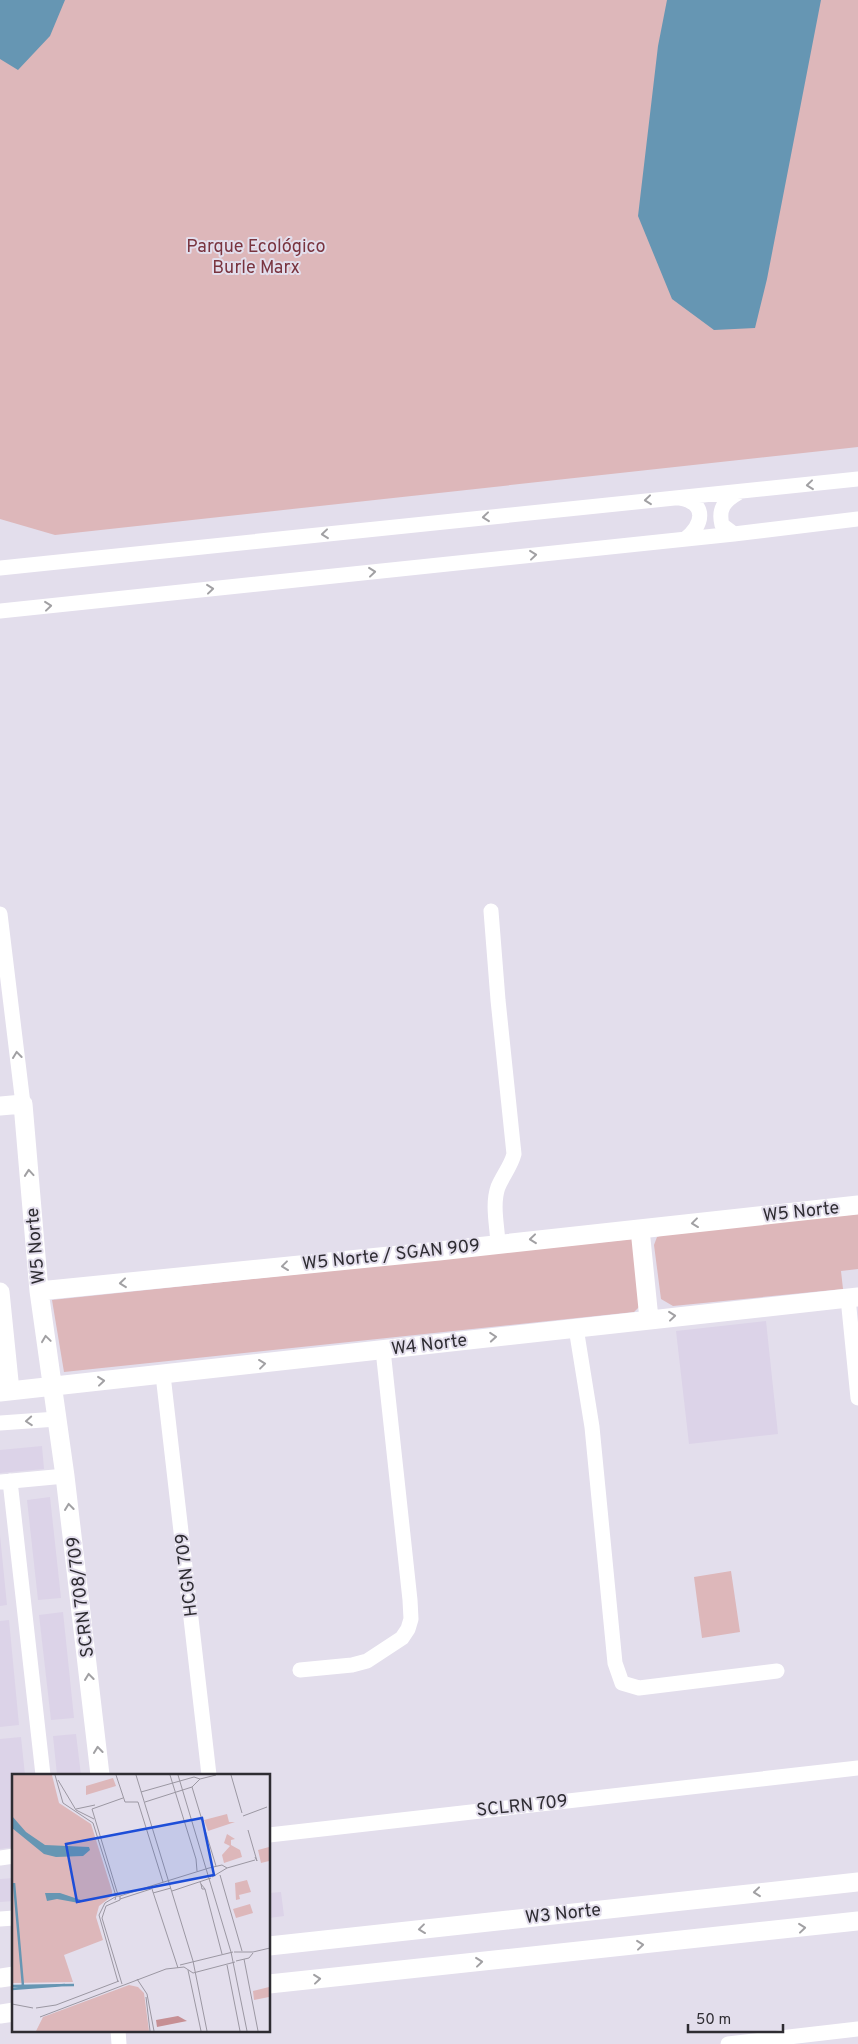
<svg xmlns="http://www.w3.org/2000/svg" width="858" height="2044" viewBox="0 0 858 2044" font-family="Overpass,sans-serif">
	<rect width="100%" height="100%" fill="#e3deec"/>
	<path fill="#dcd3e8" d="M766,1321L778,1434L689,1444L676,1331Z
		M42,1446L44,1469L0,1473V1450Z
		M50,1497L61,1598L38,1600L27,1500Z
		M0,1535L7,1605L0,1606Z
		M63,1612L74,1718L51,1720L39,1615Z
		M9,1620L19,1725L0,1727V1621Z
		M76,1734L81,1775H57L53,1736Z
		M21,1737L25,1775H14V1847L0,1849V1739Z
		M14,1878V1901L0,1902V1879Z
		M281,1892L284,1916L269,1918V1893Z"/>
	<path fill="#ddb7ba" d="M0,0H858V447L55,535L0,519Z
		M858,1214V1269L841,1271L843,1289L673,1306L661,1299L654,1245L657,1237L665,1234Z
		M632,1239L643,1303L634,1312L64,1372L52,1300Z
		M731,1571L740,1632L702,1638L694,1577Z"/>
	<path fill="#6696b3" d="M0,0H65L50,36L18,70L0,59Z
		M667,0H821L767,279L755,328L714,330L672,299L638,216L658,46Z"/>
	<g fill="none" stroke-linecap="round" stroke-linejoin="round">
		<path stroke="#fff" stroke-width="15" d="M680,498C708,503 703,526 685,539
			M734,534L722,525C718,509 724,501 738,493
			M0,568L858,479
			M0,611L734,534L858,519
			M491,911L498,1000L514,1154C511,1166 503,1175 498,1187C492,1204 497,1225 498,1243
			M0,914L23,1104
			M848,1298L858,1398
			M576,1328L592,1427L615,1663L622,1683L639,1688L777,1671
			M163,1375L209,1775
			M0,1423L57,1419
			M10,1481L43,1775
			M1,1482L65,1476
			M300,1670L352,1665L367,1661L402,1638L408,1629L411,1619L410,1600L383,1350
			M269,1835L858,1768
			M0,1858L14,1856
			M0,1919L14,1918
			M118,2030L119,2044
			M728,2044L858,2029"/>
		<path stroke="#fff" stroke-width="19" d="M0,1106L23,1104L39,1291L65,1476L100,1775
			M640,1229L649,1319
			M39,1291L439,1251L858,1205
			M0,1292L10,1391
			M0,1392L858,1297
			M269,1946L858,1882
			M0,1978L14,1976
			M269,1984L858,1921
			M0,2014L14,2012"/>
	</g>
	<defs><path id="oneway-chevron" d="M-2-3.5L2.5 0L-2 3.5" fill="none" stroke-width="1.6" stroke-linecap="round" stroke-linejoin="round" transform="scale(1.25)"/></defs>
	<g stroke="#a1a0a3">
		<use href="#oneway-chevron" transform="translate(810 485) rotate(174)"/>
		<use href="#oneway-chevron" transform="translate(648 500) rotate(174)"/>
		<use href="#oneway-chevron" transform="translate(486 517) rotate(174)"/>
		<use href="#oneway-chevron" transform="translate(325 534) rotate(174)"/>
		<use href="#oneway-chevron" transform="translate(533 555) rotate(-6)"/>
		<use href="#oneway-chevron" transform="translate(372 572) rotate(-6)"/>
		<use href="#oneway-chevron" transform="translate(210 589) rotate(-6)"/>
		<use href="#oneway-chevron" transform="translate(48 606) rotate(-6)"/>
		<use href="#oneway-chevron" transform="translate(17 1055) rotate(-97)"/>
		<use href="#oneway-chevron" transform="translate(29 1173) rotate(-95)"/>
		<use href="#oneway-chevron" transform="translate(695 1223) rotate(173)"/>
		<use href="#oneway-chevron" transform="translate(533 1239) rotate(174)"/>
		<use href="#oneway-chevron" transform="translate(285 1266) rotate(173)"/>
		<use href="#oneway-chevron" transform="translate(123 1283) rotate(174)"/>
		<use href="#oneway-chevron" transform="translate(672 1316) rotate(-6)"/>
		<use href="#oneway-chevron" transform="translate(493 1337) rotate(-5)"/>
		<use href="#oneway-chevron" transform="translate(46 1339) rotate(-98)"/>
		<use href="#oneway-chevron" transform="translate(262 1364) rotate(-7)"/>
		<use href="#oneway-chevron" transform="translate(101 1381) rotate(-6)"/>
		<use href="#oneway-chevron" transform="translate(29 1421) rotate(176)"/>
		<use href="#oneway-chevron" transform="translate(69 1507) rotate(-97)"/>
		<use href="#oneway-chevron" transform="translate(89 1677) rotate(-97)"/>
		<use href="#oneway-chevron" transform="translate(98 1750) rotate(-96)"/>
		<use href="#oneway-chevron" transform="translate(757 1892) rotate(174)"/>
		<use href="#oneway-chevron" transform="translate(802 1928) rotate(-6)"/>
		<use href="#oneway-chevron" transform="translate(422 1929) rotate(173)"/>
		<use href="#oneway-chevron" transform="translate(640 1945) rotate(-6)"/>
		<use href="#oneway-chevron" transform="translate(479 1962) rotate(-6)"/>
		<use href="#oneway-chevron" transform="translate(317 1979) rotate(-6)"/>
	</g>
	<g text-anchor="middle" stroke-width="4" stroke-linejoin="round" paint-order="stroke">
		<g font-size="18" fill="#79343f" stroke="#e3deec">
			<text x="256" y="252">Parque Ecológico<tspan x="256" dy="21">Burle Marx</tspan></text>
		</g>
		<g font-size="18" fill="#2e2c32" stroke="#e3deec">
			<text transform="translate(801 1211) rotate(-6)" y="6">W5 Norte</text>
			<text transform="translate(35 1246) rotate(-95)" y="6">W5 Norte</text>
			<text transform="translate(391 1254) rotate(-6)" y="6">W5 Norte / SGAN 909</text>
			<text transform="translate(429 1344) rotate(-7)" y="6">W4 Norte</text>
			<text transform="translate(186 1575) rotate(-97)" y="6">HCGN 709</text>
			<text transform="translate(80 1597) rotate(-97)" y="6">SCRN 708/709</text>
			<text transform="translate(522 1805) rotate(-6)" y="6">SCLRN 709</text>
			<text transform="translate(563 1913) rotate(-6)" y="6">W3 Norte</text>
		</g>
	</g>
	<g transform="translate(12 1774)">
		<rect width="258" height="258" fill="#e3deec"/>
		<path d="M0,1H40L47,29L79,50L100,117V122L87,132L84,143L91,166L52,181L61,208L0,209ZM101,4L104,12L74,21V12ZM215,40L217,48H223L196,57L192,46ZM215,60L223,65L219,66V71L228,76L230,83L212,89L210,81L218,72L212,69ZM257,73V87L249,89L246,76ZM235,106L239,118L227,121L228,125L224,126L223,109ZM238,130L241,139L224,144L221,135ZM117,211L126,213L132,219L137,257H24L31,243ZM257,213V223L242,226L241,217Z" fill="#ddb7ba"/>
		<path d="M166,242L175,247L145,253L144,246Z" fill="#c68f94"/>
		<path d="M0,42L14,58L33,71L77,73L78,76L71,82L44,83L32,80L0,54ZM33,119H48L69,126L67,129L45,125L35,127Z" fill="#6696b3"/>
		<path fill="none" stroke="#6696b3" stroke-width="2.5" d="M2,109L11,212M0,212L62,211M0,215L53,211"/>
		<path fill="none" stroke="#9b97a2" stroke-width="1" d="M43,1L51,29L81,49L104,122M104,1L113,28H126M124,1L181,187L195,257M158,1L184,85L185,97M166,1L219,178L235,257M219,1L230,39M188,5L204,1M46,6L64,36L82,45M180,13L204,92M129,18L182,3L188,5M126,28L151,108M133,28L180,13L188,5M64,35L83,31M231,42L255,33M236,56L245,87L243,83M197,94L210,91L215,94M215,94L243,86M208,101L230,177M200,103L215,94M188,108L189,110L190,115H193L189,110M193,115L210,180M160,117L199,104M141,119L159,114M106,121L80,35L111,24M108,122L139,112M103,123L93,129L87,141L106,208M108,125L139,115M103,126L104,122H108V126L94,132L90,144L110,210M222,178H241M241,178L258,174M232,185L246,257M224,187L237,184L241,179M168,191L221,178M215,191L228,257M166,194L139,112L197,94M176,196L189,257M125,205L135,220L142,257M134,223L138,257M0,230L21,234M24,234L44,231L107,207M28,243L154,195L172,193L181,199L223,188"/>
		<path fill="#1d4ed8" fill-opacity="0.15" stroke="#1d4ed8" stroke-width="2.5" d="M190,44L202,101L65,128L54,70Z"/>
		<rect width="258" height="258" fill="none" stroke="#2e2c32" stroke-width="2.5"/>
	</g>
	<path d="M688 2024v8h95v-8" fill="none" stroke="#2e2c32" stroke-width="2.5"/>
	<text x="696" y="2024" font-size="15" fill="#2e2c32" stroke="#e3deec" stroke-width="4" paint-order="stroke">50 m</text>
</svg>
